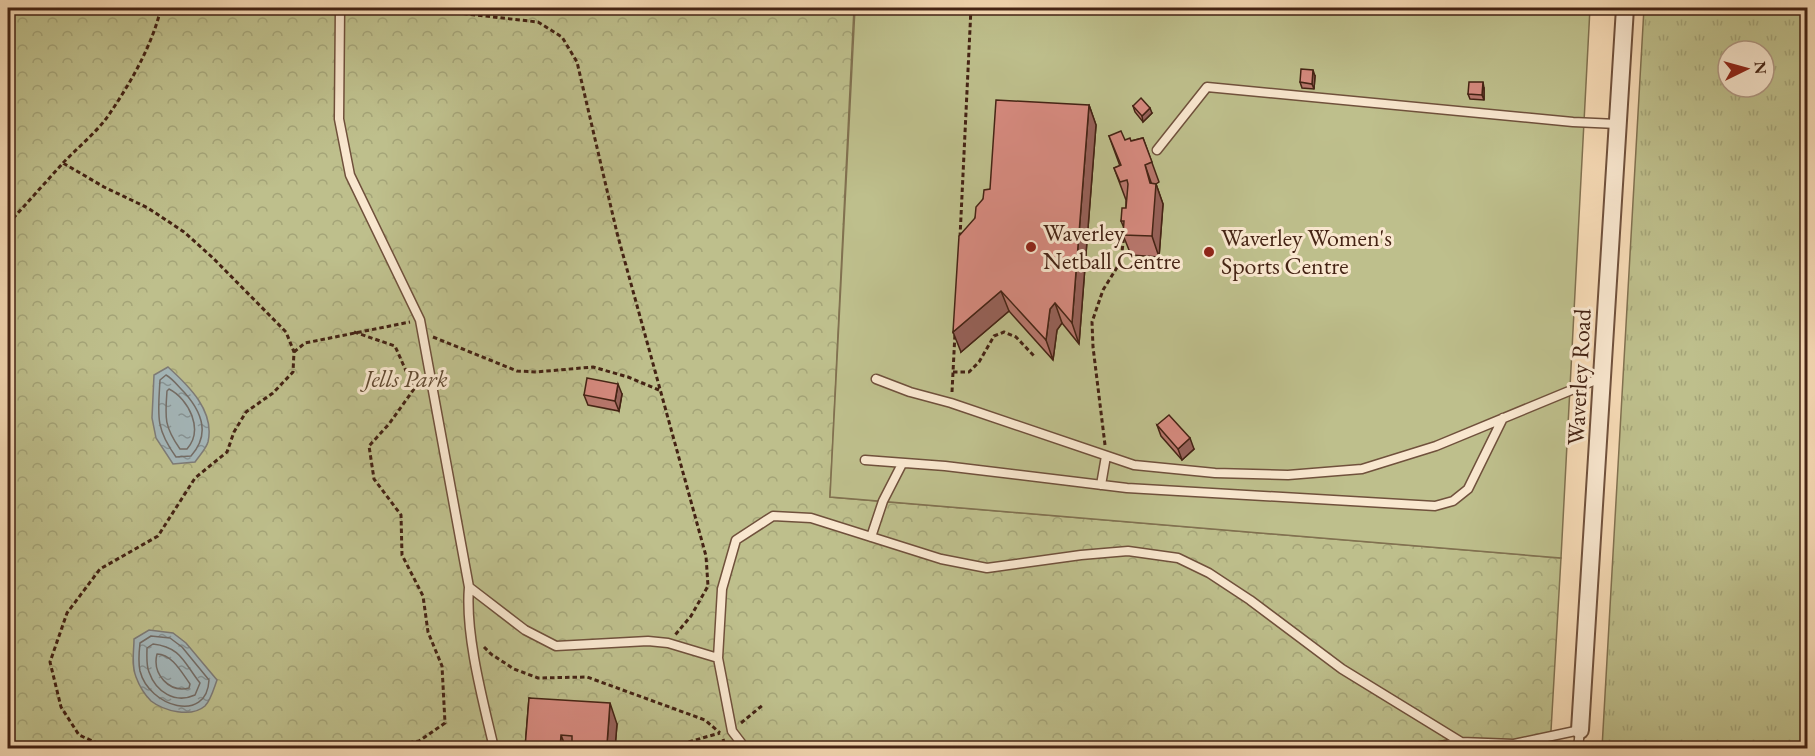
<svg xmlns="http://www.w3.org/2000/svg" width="1815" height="756" viewBox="0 0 1815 756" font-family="'EB Garamond',serif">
	<defs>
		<pattern id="grass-tufts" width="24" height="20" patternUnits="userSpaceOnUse" patternTransform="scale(1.5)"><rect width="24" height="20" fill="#bebf8c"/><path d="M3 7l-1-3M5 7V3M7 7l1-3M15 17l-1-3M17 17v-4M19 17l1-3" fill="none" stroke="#a4a478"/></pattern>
		<pattern id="park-crowns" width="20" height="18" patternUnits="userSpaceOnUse" patternTransform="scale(1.5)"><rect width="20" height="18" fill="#bebf8c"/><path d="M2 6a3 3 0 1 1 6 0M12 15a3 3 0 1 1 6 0" fill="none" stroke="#a4a478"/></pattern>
		<pattern id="water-ripples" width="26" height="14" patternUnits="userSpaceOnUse" patternTransform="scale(1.5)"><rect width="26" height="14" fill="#a4b7ba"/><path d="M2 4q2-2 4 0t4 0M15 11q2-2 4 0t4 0" fill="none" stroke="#879496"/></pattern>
	</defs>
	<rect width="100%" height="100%" fill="#f6dab5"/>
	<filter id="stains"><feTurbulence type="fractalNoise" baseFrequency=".00333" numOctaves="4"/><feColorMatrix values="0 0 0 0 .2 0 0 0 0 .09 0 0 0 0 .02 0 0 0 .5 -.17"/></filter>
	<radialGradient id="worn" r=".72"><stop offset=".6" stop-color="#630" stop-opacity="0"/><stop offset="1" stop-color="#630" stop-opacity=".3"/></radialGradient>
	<path fill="url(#grass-tufts)" stroke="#817150" stroke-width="1.5" fill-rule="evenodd" d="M1644,8H1807V748H1602ZM1728,51H1764V87H1728Z"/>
	<path fill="url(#park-crowns)" stroke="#817150" stroke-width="1.5" d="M8,8H854L830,497L1561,558L1550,748H8Z"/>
	<path fill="#bebf8c" stroke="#817150" stroke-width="1.5" d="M855,8H1590L1561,558L830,497Z"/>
	<path fill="url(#water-ripples)" stroke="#7e7c78" stroke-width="1.5" d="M168,367C189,386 215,411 208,442C206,449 199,456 195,462L173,464L156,438L152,418L154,375Z
		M149,630L173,633L186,643L217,680C214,688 211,700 205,706C191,718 164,711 151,701C145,695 139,685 136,677C131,665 134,651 134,639Z"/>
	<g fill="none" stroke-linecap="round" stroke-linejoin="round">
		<path stroke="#746d67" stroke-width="1.5" d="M166,375C173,379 178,386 184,392C202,412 211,434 191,456L176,457C155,428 158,415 160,380Z
			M169,389C189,399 204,430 187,449H180C164,426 165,418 167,391Z
			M151,636L170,638L182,647L209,680C207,724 149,707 140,671C138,662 139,652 140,643Z
			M153,644C181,647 184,663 200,683L195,695C175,704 156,692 149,672C146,665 147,656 147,648Z
			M157,654C172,654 182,673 190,684L189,688C169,693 152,674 157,654Z"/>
		<defs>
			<path id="lane" d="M340,8L339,119L350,175L420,320L469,587L525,630L556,646L648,641L668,643L718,658
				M1157,150L1207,87L1573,122L1617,124
				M876,379L910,392L951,403L1134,465L1215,473L1288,475L1362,469L1436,446L1603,377
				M865,460L945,466L1127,488L1435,506L1453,501L1468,489L1503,418
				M1101,485L1106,456
				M871,537L883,501L902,464
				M469,587C465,635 483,701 494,748
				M745,748L732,731L718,658L722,589L736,540L773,516L811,518L941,559L987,568L1081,555L1128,551L1178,558L1209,573L1250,600L1342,669L1461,742
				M1431,748L1461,742L1514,744L1580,730L1578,748"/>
			<path id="street" d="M1580,730L1625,8"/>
		</defs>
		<use href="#lane" stroke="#70513c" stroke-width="11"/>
		<use href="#street" stroke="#70513c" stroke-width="20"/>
		<path stroke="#442314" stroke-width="3" stroke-dasharray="4.5 3" stroke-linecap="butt" d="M321,8L329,9
			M351,10L391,8L431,10L538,22L562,37L577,62L617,233L706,556L708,586L691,616L675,635
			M63,163C77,148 96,133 108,116C130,84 152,46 161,8
			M8,224L63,163L104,187L148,208L184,232L213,258L286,332L294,352L293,372L273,393L246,412L234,432L227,452L195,478L158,536L100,569L67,613L50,662L61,707L79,735L108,748
			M960,237L971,8
			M354,332L395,346L414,389L389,424L369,446L374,479L401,515L402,555L423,596L428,632L442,666L445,723L419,741L390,746L388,748
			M433,337L517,371L536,372L593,367L628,377L659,390
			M294,352L305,343L410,322
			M953,372H969L979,362L994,336L1004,332L1016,337L1035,357
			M952,392L955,333
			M1105,445L1093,347L1092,322L1103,290L1121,261L1124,234
			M484,647L491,654L514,669L538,678L587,677L705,720L720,733
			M741,723L764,704
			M723,739L726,748
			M667,748L720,733"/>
		<use href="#lane" stroke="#f9e7cf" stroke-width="8"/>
		<use href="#street" stroke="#f9e7cf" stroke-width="16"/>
	</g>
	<path fill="#b8776d" stroke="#442314" stroke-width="1.5" d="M1315,76L1314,89L1302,88L1300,82Z
		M1484,88V100L1470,99L1468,94Z
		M1089,105L1096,125L1079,344L1062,323L1057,330L1053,360L1009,311L961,352L975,218L983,199L990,189Z
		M1133,106L1152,113L1143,122L1135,112Z
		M1109,136L1131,141L1143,138L1159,182L1156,184L1163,204L1159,257L1131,255L1123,235L1124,228L1121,221L1126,208V200L1114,168L1120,166Z
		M622,394L619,411L588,405L584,395Z
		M1157,425L1194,449L1182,460L1161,436Z
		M529,698L617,724L615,748H525Z"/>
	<path fill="#966159" stroke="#442314" stroke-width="1.5" d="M1313,70L1315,76L1314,89L1312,84Z
		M1483,82L1484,88V100L1482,95Z
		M1089,105L1096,125L1079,344L1072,323Z
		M1150,108L1152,113L1143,122L1142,116Z
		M1145,165L1152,185L1156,184L1163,204L1159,257L1152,236L1150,183Z
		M1001,291L1009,311L961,352L953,332Z
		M1055,303L1062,323L1057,330L1053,360L1046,340L1050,309Z
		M618,384L622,394L619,411L615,401Z
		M1190,438L1194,449L1182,460L1178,449Z
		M610,703L617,724L615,748H608L607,744Z
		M561,735L566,748H560Z"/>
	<path fill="#d68a7f" stroke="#442314" stroke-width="1.5" d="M1301,69L1313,70L1312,84L1300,82Z
		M1469,82H1483L1482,95L1468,94Z
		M1141,98L1150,108L1142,116L1133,106Z
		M996,100L1089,105L1072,323L1055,303L1050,309L1046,340L1001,291L953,332L959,236L975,218L976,207L983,199L984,190L990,189Z
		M1121,131L1125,140L1130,138L1131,141L1143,138L1152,162L1145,165L1150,183L1156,184L1152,236L1123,235L1124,221H1121L1122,208H1126L1128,184L1127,180L1120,182L1114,168L1121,165L1109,136Z
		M587,378L618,384L615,401L584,395Z
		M1169,415L1190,438L1178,449L1157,425Z
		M529,698L610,703L607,744L572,743V736L561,735L560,748H525Z"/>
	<g fill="#8f2418" stroke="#f9e7cf" stroke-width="2">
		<circle cx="1031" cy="247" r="6"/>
		<circle cx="1209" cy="252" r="6"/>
	</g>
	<g text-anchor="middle" stroke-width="6" stroke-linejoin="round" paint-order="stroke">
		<g font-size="24" fill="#442314" stroke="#f9e7cf" text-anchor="start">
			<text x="1043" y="241">Waverley<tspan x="1043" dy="28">Netball Centre</tspan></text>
			<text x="1221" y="246">Waverley Women's<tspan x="1221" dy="28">Sports Centre</tspan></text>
		</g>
		<g font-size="24" fill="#442314" stroke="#f9e7cf">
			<text transform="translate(1579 377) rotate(-87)" y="8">Waverley Road</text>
		</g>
		<g font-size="24" font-style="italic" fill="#624a32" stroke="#f9e7cf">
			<text x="406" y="387">Jells Park</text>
		</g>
	</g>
	<rect width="1815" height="756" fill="none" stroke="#f6dab5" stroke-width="30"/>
	<rect x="9" y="9" width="1797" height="738" fill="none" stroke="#442314" stroke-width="3"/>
	<rect x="15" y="15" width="1785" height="726" fill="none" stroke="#442314" stroke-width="1.5"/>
	<g transform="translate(1746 69) rotate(85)"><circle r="28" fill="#f9e7cf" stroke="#b19984" stroke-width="1.5"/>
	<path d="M0-4.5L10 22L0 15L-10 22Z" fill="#8f2418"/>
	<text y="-9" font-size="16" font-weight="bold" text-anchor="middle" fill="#442314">N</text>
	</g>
	<rect width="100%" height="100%" filter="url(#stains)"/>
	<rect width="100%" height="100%" fill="url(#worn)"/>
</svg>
